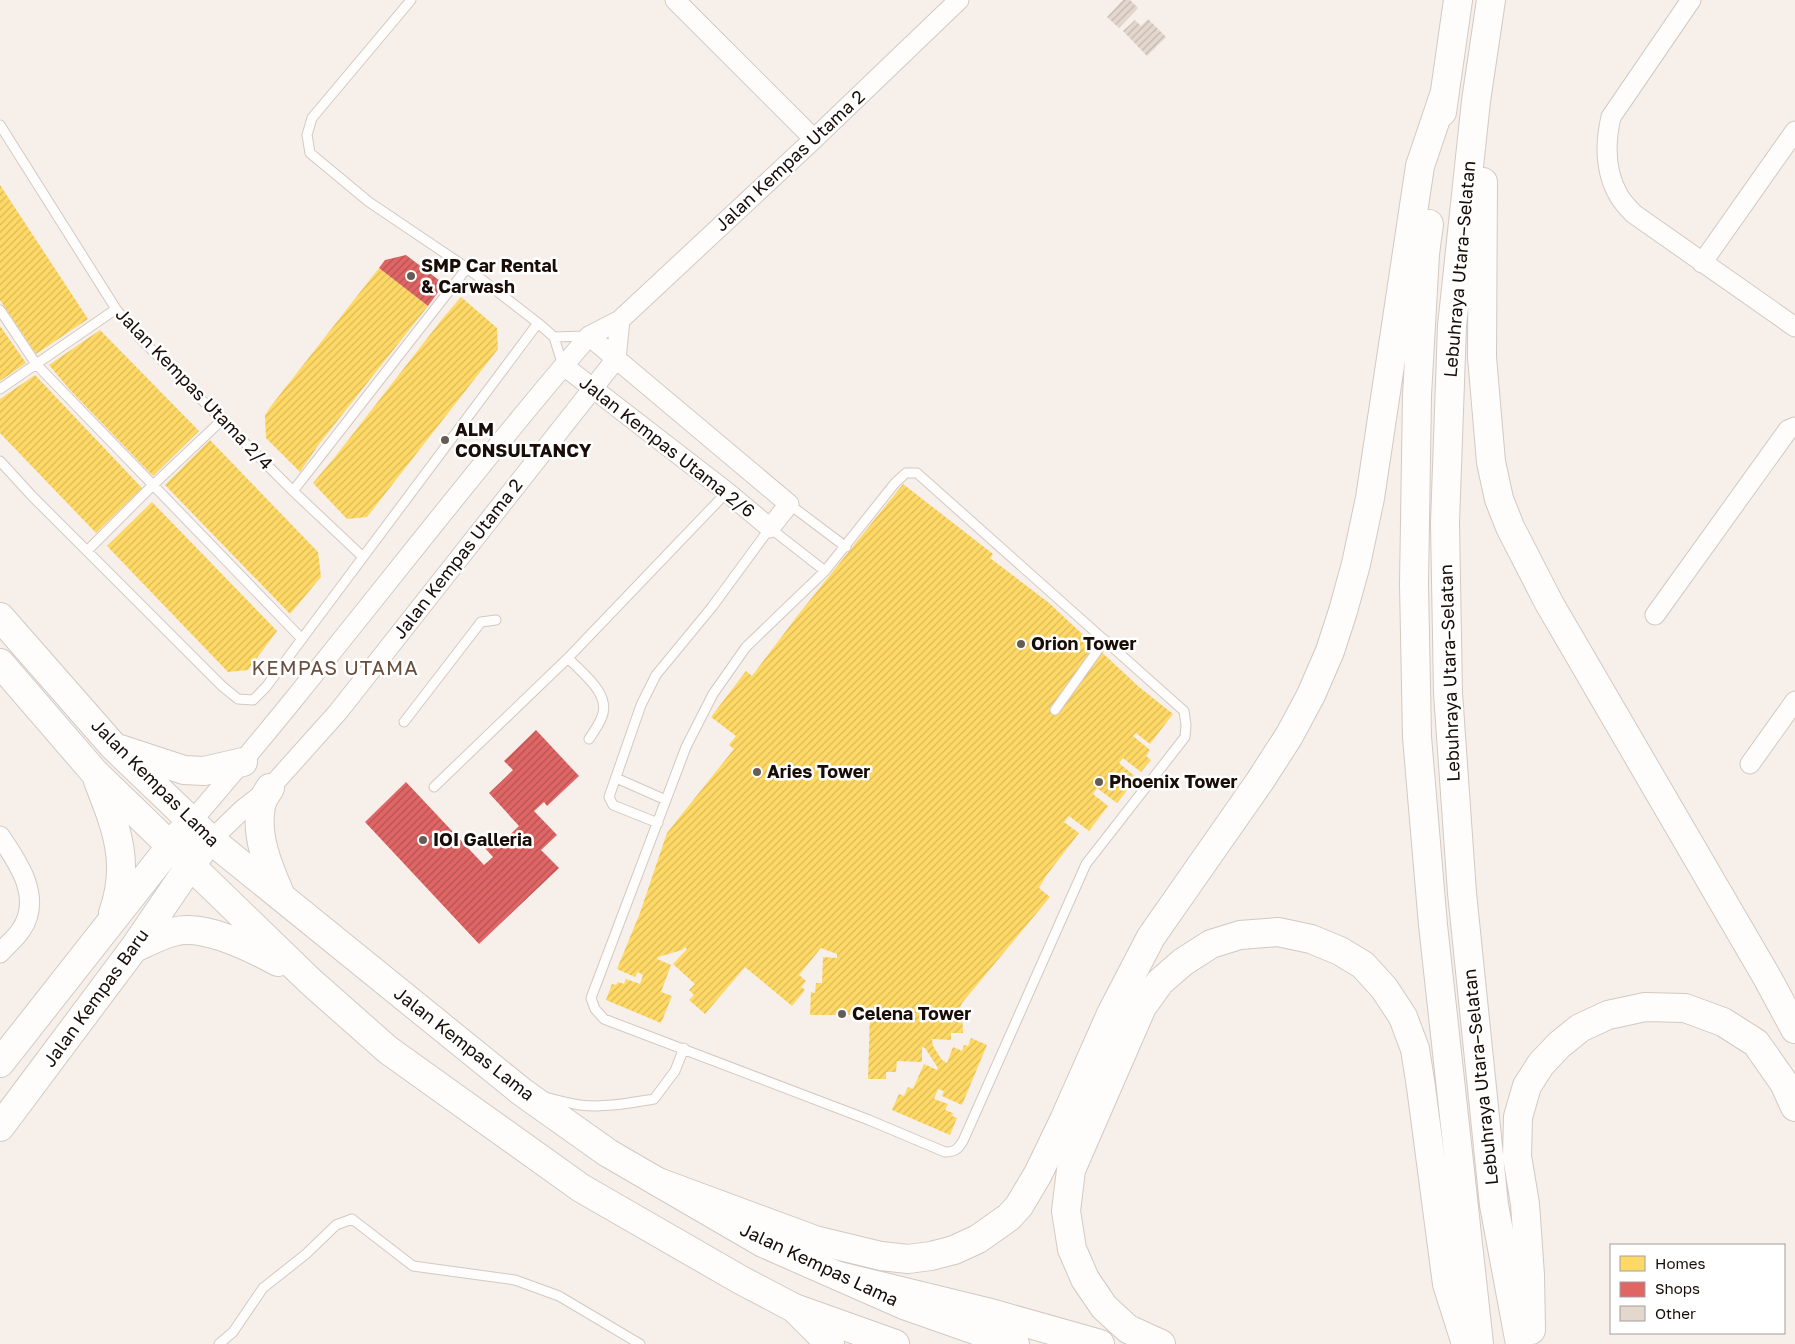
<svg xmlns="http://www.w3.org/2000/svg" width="1795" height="1344" viewBox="0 0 1795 1344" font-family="'Golos Text',sans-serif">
	<defs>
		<pattern id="homes-hatch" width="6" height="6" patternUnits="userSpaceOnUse" patternTransform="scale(1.25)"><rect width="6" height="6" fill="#ffd966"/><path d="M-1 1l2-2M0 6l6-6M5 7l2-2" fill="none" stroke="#dab957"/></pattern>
		<pattern id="shops-hatch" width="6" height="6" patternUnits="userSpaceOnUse" patternTransform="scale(1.25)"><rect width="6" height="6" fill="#e06666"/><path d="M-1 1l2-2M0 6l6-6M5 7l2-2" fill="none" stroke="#b55252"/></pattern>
		<pattern id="building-hatch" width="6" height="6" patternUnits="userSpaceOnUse" patternTransform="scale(1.25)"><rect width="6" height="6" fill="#e4d7ce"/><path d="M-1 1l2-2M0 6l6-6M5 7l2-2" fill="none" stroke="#c3b7af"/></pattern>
	</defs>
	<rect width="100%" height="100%" fill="#f6efea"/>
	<path fill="url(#homes-hatch)" d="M0,185L88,319L36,354L0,300Z
		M379,268L428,306L319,444L300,472L266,438L265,415L271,406Z
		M461,297L497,328L498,349L367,517L347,519L313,483L335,457L443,318Z
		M0,326L26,363L0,381Z
		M100,330L199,431L153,476L71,391L49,365Z
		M35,375L142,488L96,533L0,433V399Z
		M210,440L318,552L321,577L290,614L165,485Z
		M903,484L993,554L990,558L1049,603L1139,687L1173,714L1150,744L1136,733L1133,736L1150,750L1146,756L1151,760L1141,772L1123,758L1119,763L1137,778L1117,803L1097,788L1093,794L1108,806L1089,831L1069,816L1064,822L1079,833L1046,876L1039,888L1050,897L962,1003L957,1013H962L963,1033H951V1040L932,1039L933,1046L942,1060L947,1063L953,1047L962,1051L964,1045L968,1046L971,1038L987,1045L962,1105L942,1096L944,1091L938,1089L934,1099L948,1104L945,1110L953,1113L952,1116L957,1118L950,1135L892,1110L899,1094L904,1096L908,1087L913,1089L924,1064L937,1070L938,1068L925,1048L922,1047V1062L897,1061L896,1072H886V1079H868L870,1015H810L811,992L815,993L816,983H822L823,957L837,958V954L821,948L799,975L806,981L801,987L805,990L792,1006L745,967L705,1014L689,1000L694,995L689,990L695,984L673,964L687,949L685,947L682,950L658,957L657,959L671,965L661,992L672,996L661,1023L606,1000L612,984L616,985L618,982L624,984L626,979L640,984L643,975L638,972L635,977L617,969L640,913L667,833L734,749L729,745L736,736L711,717L746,671L752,676L798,615Z
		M152,502L277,631L248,670L228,672L107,546Z"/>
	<path fill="url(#shops-hatch)" d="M406,255L444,284L428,306L379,268L385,260Z
		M536,730L579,776L547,806L544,802L534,811L557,835L541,850L559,868L479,944L365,822L406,782L484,865L493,857L484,847L495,838L500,844L519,826L489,793L513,770L504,761Z"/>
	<path fill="url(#building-hatch)" d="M1123,0H1130L1138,8L1119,28L1107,17Z
		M1148,19L1166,37L1147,56L1123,31L1135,20L1141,26Z"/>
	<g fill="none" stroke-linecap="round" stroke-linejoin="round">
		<defs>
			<path id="lane" d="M411,0L312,118L307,135L310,153L369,202L467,268L538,323L554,337L563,366
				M0,125L116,309L139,337L293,491L363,557
				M0,310L36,364L302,639
				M554,337L586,336
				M0,389L116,309
				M0,461L32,496L222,686L238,699L253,700L266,687L538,323
				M906,473H917L1184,711L1186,725L1185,737L1086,864L963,1141C958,1149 955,1152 945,1152L869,1120L604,1019L595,1009L591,998L686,747L713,694L746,647L825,571L895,483Z
				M293,491L467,268
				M789,504L846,547
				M87,551L152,486L221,421
				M568,658C583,674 613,695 601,719C598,726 593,733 589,739
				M1055,710L1105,640
				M404,722L481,622L496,620
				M616,778L666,800
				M434,787L568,658L727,492
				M658,823L613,805L609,797L641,705L656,675L712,607L770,528L825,571
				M545,1097C556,1100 568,1103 580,1105C605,1108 629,1103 654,1099L675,1071L684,1048
				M219,1344L233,1332L263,1288L306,1254L336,1225L352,1219L413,1266L515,1280L559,1296L640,1344"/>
			<path id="street" d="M675,0L814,139
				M1691,0L1611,117C1605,143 1605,172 1619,196C1623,203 1629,209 1634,214L1795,327
				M1702,263L1795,131
				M616,359L620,320
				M564,366L727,492L770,528L789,504L589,336
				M1655,615L1788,430L1795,427
				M1750,764L1795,701
				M191,822C328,664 452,495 589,336L620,320L814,139L959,0
				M0,836C18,862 43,898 21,930C16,938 7,945 0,953
				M211,840L242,810L270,788L338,712L616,359"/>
			<path id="primary" d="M0,617L114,747L211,840L522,1092L608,1153L763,1243L904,1305L1015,1344
				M0,663L94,772L310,981L388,1050L581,1188L739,1279L794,1308L895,1344
				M120,749L184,770L204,771L243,762
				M98,781C116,827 131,863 113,913
				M270,788C266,794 262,800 261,806C255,837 269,868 281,896
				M134,948C147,943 160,935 173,932C203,923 252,948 278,962
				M0,1063L181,833
				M0,1127L134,948L190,866L200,853"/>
			<path id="highway" d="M1491,0L1476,101L1452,326L1445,523L1448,693L1462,893L1494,1205L1520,1344
				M1442,112L1458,0
				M1483,182L1482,357L1491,462L1499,499L1510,527L1549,603L1768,979L1795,1029
				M1429,224L1425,254L1417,395L1414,584L1417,737L1433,925L1479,1344
				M658,1182L815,1240L881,1256L908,1259L931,1256L954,1250L978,1239L1009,1217L1019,1206L1038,1174L1064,1120L1111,1014L1151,937L1260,781L1289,736L1311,695L1330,651L1343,611L1356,564L1370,498L1420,166L1444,95
				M839,1276L987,1312L1100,1344
				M794,1308L830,1344
				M1531,1330L1530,1275L1525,1204L1517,1156L1518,1117L1527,1086L1541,1064L1559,1045L1580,1028L1608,1015L1645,1007L1685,1008L1723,1022L1756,1043L1784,1083L1795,1107
				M1161,1344L1128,1329L1104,1307L1085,1279L1072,1249L1066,1211L1071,1170L1142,1007L1160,982L1183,962L1211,944L1240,935L1278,932L1311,939L1340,951L1363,965L1384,988L1403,1017L1415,1049L1421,1087L1447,1284L1466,1344"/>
		</defs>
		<use href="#lane" stroke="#d2c9c3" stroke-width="11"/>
		<use href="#street" stroke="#d2c9c3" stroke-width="21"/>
		<use href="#primary" stroke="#d2c9c3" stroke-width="30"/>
		<use href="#highway" stroke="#d2c9c3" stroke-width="30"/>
		<use href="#lane" stroke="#fefdfc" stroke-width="9"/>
		<use href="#street" stroke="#fefdfc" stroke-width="19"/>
		<use href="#primary" stroke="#fefdfc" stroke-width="28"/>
		<use href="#highway" stroke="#fefdfc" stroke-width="28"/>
	</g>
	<g fill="#665c56" stroke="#fff" stroke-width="2">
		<circle cx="411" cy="276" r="5"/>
		<circle cx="445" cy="440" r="5"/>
		<circle cx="1021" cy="644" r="5"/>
		<circle cx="757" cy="772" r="5"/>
		<circle cx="1099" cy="782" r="5"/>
		<circle cx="423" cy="840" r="5"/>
		<circle cx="842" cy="1014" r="5"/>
	</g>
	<g text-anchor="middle" stroke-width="5" stroke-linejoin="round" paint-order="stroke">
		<g font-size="18" fill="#180d07" stroke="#fff">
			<text transform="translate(790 161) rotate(-43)" y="6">Jalan Kempas Utama 2</text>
			<text transform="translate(1460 269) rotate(-85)" y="6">Lebuhraya Utara–Selatan</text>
			<text transform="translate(194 389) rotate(46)" y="6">Jalan Kempas Utama 2/4</text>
			<text transform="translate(667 447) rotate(38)" y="6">Jalan Kempas Utama 2/6</text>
			<text transform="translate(458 559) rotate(-52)" y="6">Jalan Kempas Utama 2</text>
			<text transform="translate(1450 673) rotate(-92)" y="6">Lebuhraya Utara–Selatan</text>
			<text transform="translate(155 783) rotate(45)" y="6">Jalan Kempas Lama</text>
			<text transform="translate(96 998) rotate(-54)" y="6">Jalan Kempas Baru</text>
			<text transform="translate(464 1044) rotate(38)" y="6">Jalan Kempas Lama</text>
			<text transform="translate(1481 1077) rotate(-96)" y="6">Lebuhraya Utara–Selatan</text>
			<text transform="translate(819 1265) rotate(25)" y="6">Jalan Kempas Lama</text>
		</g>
		<g font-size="18" font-weight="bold" fill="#180d07" stroke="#fff" text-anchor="start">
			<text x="421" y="272">SMP Car Rental<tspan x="421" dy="21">&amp; Carwash</tspan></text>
			<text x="455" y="436">ALM<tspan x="455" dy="21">CONSULTANCY</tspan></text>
			<text x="1031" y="650">Orion Tower</text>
			<text x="767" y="778">Aries Tower</text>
			<text x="1109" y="788">Phoenix Tower</text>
			<text x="433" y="846">IOI Galleria</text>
			<text x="852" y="1020">Celena Tower</text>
		</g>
		<g font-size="20" letter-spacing="1" fill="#694f3e" stroke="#fff">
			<text x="335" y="675">KEMPAS UTAMA</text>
		</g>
	</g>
	<rect x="1610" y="1244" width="175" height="90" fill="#ffffff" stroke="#a39e9c"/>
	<rect x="1620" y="1256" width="25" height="15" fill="#ffd966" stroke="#a39e9c"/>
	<text x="1655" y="1269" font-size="15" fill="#180d07">Homes</text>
	<rect x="1620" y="1282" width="25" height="15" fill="#e06666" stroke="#a39e9c"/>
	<text x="1655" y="1294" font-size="15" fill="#180d07">Shops</text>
	<rect x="1620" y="1306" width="25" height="15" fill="#e4d7ce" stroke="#a39e9c"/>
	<text x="1655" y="1319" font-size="15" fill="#180d07">Other</text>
</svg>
